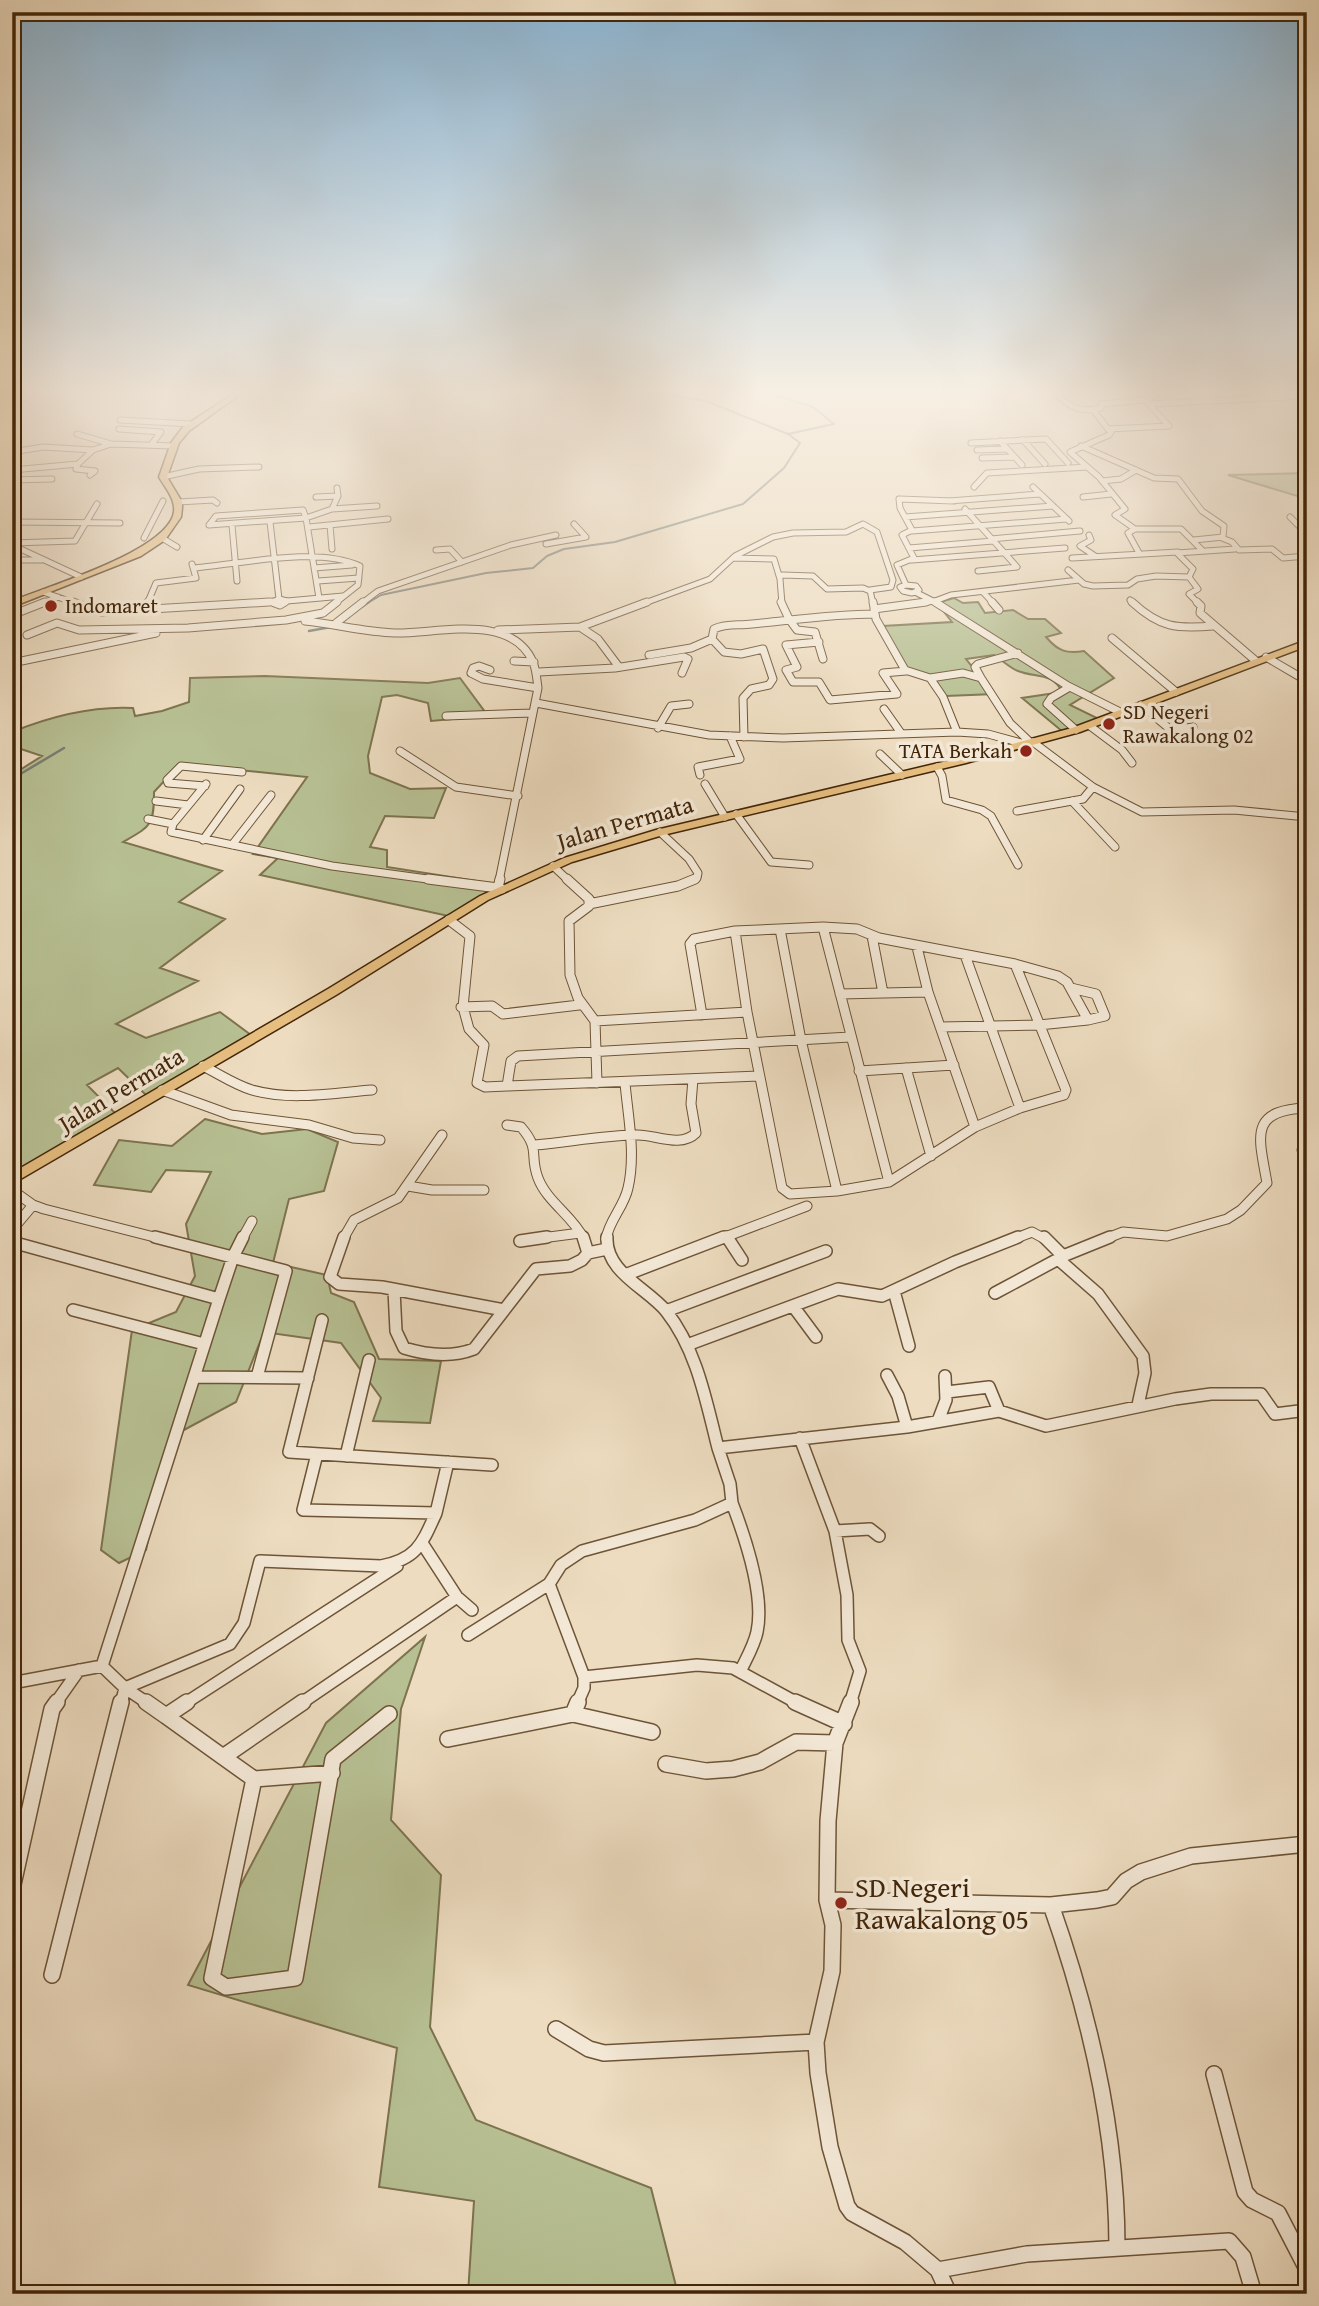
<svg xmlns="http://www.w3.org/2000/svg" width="1319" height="2306" viewBox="0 0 1319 2306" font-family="'Gentium Book Plus',serif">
	<rect width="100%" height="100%" fill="#eddcc0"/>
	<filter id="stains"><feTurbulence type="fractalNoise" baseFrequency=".00286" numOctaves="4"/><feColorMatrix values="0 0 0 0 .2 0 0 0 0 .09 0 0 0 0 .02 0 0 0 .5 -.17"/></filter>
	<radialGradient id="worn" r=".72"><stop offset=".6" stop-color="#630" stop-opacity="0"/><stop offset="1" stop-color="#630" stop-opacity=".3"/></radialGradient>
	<path fill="#b7c093" stroke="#7d734e" stroke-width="2" d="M1307,473V499L1228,475Z
		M954,598L963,603L978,602L985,613L1013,610L1028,619H1045L1061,633L1046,637C1058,651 1066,654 1084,651L1114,678L1070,705L1101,720L1063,732L1022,698L1062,692C1053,672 1035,678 1018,671C1010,668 1002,660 994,655L966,659L994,694L946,696L933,677L908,673L883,626L952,622L937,603Z
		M265,676L428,683L460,678L488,716L431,721L428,703L397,695L382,697L368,756L370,773L410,789L446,788L434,818L385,816L370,847L387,850V867L508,886L453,917L260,875L278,858L253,854L307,777L180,764L154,792C154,826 151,826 123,842L222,871L179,902L225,919L160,968L198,981L116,1024L146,1038L220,1012L255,1038L147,1096L118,1068L87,1085L116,1114L12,1175V775L42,756L12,746V732C49,717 93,706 133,708L135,716L162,711L189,702L190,678Z
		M205,1119L262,1134L307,1129L338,1142L324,1191L289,1199L273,1263L327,1275L331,1293L354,1302L379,1359L441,1361L430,1423L373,1421L381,1398L341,1343L264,1332L236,1402L169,1438L146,1550L119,1563L101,1550L132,1330L176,1312L195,1276L186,1224L211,1172L166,1170L151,1192L94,1185L119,1140L172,1146Z
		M425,1637L401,1709L391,1820L441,1875L430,2027L476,2120L651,2188L678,2294H468L474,2201L379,2187L397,2048L188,1985L326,1723Z"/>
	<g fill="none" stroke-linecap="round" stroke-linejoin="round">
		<path stroke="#797e74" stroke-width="2" d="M644,390L706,401L788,434
			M366,604L381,595L486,573L533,568L547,556L564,549L615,542L743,504L784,468L800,443L788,434L834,424L813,407L758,390"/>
		<path stroke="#797e74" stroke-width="2.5" d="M363,606L369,602
			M309,631L331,627
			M12,779L64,748"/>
		<defs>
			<path id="minor-far4" d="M1052,390C1067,405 1079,414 1101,408V404L1145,400
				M1150,390L1155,396L1145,400L1169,426L1108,429L1111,432L1109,435L1070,452L1099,477L1125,509L1115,515L1135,529H1181L1202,550
				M1055,392L1086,390
				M1150,404L1307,396
				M12,406L37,390
				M1094,411L1108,429
				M120,420L191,424
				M119,429L161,432L151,445
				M77,434L111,444
				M1023,440L1045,464
				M1000,441L1022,465
				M971,443L1046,439L1068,463
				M1081,446L1154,478L1178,479L1202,511L1224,526L1223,537L1194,540
				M977,450L1007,449
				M12,452L43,447L93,450
				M982,458L1014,457
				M78,464L76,469L95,471L90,475
				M12,470L78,464L93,450L111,444L174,446
				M163,477L199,469L259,467
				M12,480L52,479
				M1102,481L1121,479L1136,470
				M974,487L987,473L1087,467
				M1033,487L1069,521
				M316,497L338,496
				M1083,497L1111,494
				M949,501L1040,494
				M178,502L213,500L217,503
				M332,509L377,506
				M965,509L1017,567L978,571
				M303,510L306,518L209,525L216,516Z
				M905,517L1053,506
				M1290,517L1307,534
				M306,518L319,598
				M306,518L332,509L338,496L337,488
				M12,522L120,523
				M270,522L279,599
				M232,525L237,581
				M330,525L332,549
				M309,527L388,519
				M1135,529L1128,533L1139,553
				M912,531L1067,519
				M1089,535L1091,540L1080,546L1095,556
				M144,538L163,501
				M162,538L177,547
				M1222,538L1232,542L1239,550L1272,549L1283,558L1307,556
				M991,539L1080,531
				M12,543L75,541L97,504
				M546,544L586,537L574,524
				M12,545L81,577
				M909,548L993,541
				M436,550L450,549L462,562
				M733,558L774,559L780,579L782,604
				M1072,558L1178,552
				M12,560H42
				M912,560L1065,548
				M195,568C242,564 317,546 360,566L358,585L334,604
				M314,568L352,565
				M1068,570L1084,584L1093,586L1128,585L1137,579L1156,576L1189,577
				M782,575L813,576L827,589L863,588L870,591
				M318,581L359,578
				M906,585L897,565L914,558L902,535L912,530L900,508L899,499L954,501
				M906,585L916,586L919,590L912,593L903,591L900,587Z
				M43,592L78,604
				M915,592L939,604
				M983,592L994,604
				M1130,600L1134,604
				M287,601L343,596
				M40,604L58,597
				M147,604L156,583L196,578L192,564
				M239,604L272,602
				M277,604L272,602L279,599L287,601
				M282,604L287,601
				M361,604L378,591L511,545L556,535
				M642,604L710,579L735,556L773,537L793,533L846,532L863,524L877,532L893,580L891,587L870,590L873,604
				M913,604L935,601L951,595L1079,580
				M1199,604L1189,594L1198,589L1189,577L1193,569L1177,553L1235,549"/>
			<path id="minor-far3" d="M73,602L101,612L269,602
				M272,602L280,605L285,602
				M781,602L789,619L797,630L815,632L823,659
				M873,602L876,619L905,670L930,678L943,697L957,732
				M935,602L1068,686L1122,713
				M992,602L999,610
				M1132,602C1160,628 1177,629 1213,626
				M1197,602L1201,606L1200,613L1256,661
				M874,609L926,602
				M144,611L148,602
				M12,615L45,602
				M305,621C335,624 365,632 395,633C437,634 511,612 533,662C536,669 537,680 538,688L499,881
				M336,623L363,602
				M580,627L647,602
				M498,630L580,627L598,639L619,667
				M27,635L57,623L79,630L188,628L286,620L323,613L337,602
				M1112,638L1176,692
				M819,642L786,645L797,667L786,670L793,682H819L830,700L897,694L883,673L906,671
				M649,655L691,648L712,639
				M1266,657L1307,681
				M514,661L534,662
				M12,663L156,633
				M490,670L479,666L473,668L471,673L483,679L538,688
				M539,672L615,668L684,657L688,659L682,673
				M930,678L963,673L981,678L1010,723L1030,742
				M981,678L975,667L978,664L1018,653
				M1068,688L1051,698L1047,704L1076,730
				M536,703L709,735L783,738L957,732L988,734L1025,744
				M1141,705L1171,730L1193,727
				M884,709L901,733
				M446,716L533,713
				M1090,726L1122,750L1132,763
				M658,728L671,706L689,704
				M744,737L743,698L751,689L769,685L773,679L763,649L741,654L724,652L712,639L714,629C727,623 739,626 752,624C794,620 833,614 875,614
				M1033,742L1093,787L1142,812L1234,810L1307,817
				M400,751L456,787L518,796
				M880,754L902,775
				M937,767L942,776L946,800L982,810L991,816L1018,865
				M700,775L698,767L740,759L730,736
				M206,784L173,824L171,832L332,866L442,881
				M705,784L725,817
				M205,786L168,783L167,780L181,766L242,772
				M156,801L188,805
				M1072,801L1115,847
				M1017,811L1083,799L1093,787
				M736,814L771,862L809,865
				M148,819L173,824
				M660,832L689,859L698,873L697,878L691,881
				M203,840L240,789
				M232,845L271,795
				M553,866L569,881"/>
			<path id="minor-far2" d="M428,879L498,888
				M500,879L498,888L502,889
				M567,879L589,899V906L569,921L570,975L578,998L595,1021L597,1083
				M589,904L678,886L695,879
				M449,920L470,936L463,1007L469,1029L484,1045L477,1083L485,1087L507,1086
				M823,927L889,1182
				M780,929L801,1040L837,1191
				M735,931L747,1012L782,1188L790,1194L837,1191L889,1182L975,1127L1020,1108L1064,1095L1066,1090L1015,964
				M872,936L883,993
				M917,947L928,992L975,1127
				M965,955L1020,1108
				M1071,988L1096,994L1105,1016L1088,1020
				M840,994L928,992
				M461,1007L492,1006L503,1014L579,1005
				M702,1015L690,944L694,939L735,931L823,927L857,929L879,938L1015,964L1058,976L1067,982L1088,1020L1039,1025L940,1027
				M595,1021L747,1012
				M203,1066C219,1074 235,1085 252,1090C291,1101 333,1093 372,1090
				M906,1068L931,1156
				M859,1071L954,1065
				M759,1076L507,1086L511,1061L518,1056L850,1037
				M162,1090L231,1115L309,1125L353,1138L380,1140
				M507,1125L521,1127C541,1150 529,1155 538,1178C547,1202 573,1216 584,1239
				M535,1145C569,1142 605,1135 638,1135C656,1135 681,1148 696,1133L691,1104L693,1079
				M1302,1150H1307
				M408,1186L432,1190H484
				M12,1190L33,1205L44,1209L162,1239
				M12,1230L33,1205
				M726,1236L728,1239
				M242,1239L252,1221
				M343,1239L354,1220L398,1198L442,1135
				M534,1239L580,1233
				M606,1239C609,1220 624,1207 628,1188C636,1154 628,1117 625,1083
				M720,1239L807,1206
				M1014,1239L1032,1232L1045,1239
				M1105,1239L1123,1232L1167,1236L1227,1219L1241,1210L1267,1183C1259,1137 1248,1110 1307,1108"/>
			<path id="minor-far1" d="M155,1237L286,1271L257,1377
				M243,1237L233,1257L219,1299L102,1666L125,1688L230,1644L244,1623L260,1561L381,1566C417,1559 422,1544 436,1513
				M344,1237L330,1277L339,1284L382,1287L504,1310
				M583,1237L588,1253
				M607,1237C605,1272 647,1288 666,1311C697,1350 706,1401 718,1448
				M727,1237L742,1260
				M1044,1237L1063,1256L1110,1237
				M520,1241L547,1237
				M12,1242L219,1299
				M1058,1259L1098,1294L1143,1356L1145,1373L1138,1405
				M625,1275L724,1237
				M394,1290L396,1331L404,1348C427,1355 451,1358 474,1349L536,1269L570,1266L582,1260L588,1253L607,1249
				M894,1291L909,1346
				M995,1293L1062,1257
				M793,1306L816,1337
				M73,1310L204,1344
				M666,1311L826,1251
				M322,1320L289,1452L492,1465
				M687,1345L838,1289L882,1296L955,1262L1018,1237
				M887,1375L898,1396L907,1427
				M194,1377L308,1378
				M947,1392L989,1387L999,1411
				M938,1421L946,1400L945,1376
				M800,1438L835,1531L847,1595L848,1640L860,1671L850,1704
				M317,1454L303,1510L436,1513L448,1462
				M346,1456L369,1360
				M732,1503C745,1537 765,1595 757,1632C754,1646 746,1659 740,1672
				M835,1531L870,1529L879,1536
				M422,1543L457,1597L472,1610
				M468,1635L549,1584
				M584,1677L697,1665L733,1668L799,1704
				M12,1683L102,1666
				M55,1704L79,1670
				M121,1704L125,1688L149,1704
				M184,1704L397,1566
				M300,1704L457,1597
				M577,1704L584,1688V1677L549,1584L561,1565L582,1551L695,1520L732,1503L730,1484L718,1448L907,1427L999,1411L1046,1426L1175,1399L1211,1394H1261L1275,1414L1307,1410"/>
			<path id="minor" d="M146,1702L166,1716L187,1702
				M795,1702L844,1724
				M851,1702L835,1743L828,1821L827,1900L833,1925L832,1971L816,2042L818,2073L830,2147L847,2206L852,2213L905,2242L938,2270L1027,2254L1229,2241L1243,2257L1254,2294
				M573,1714L652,1732
				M166,1716L223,1757L303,1702
				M448,1739L573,1714L578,1702
				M223,1757L254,1779L212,1978L226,1987L295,1978L333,1759L389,1714
				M666,1764L706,1771L733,1769L760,1762L796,1742L835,1743
				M254,1779L332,1773
				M12,1889L52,1709L57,1702
				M827,1900L1051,1905L1097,1900L1112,1897L1126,1881L1141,1872L1191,1856L1307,1844
				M1051,1905C1089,2013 1117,2133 1117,2248
				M52,1975L121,1702
				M556,2029L589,2049L604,2053L816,2042
				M1214,2074L1245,2192L1252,2200L1278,2213L1307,2269
				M938,2270L949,2294"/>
			<path id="primary" d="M239,390H246L189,431L179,443L167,477L182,502V508L181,517L165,540L141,556L12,607V601C49,586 160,553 173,516C178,502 166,489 159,477L171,443L183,427Z
				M1307,640V646L1080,732L966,763L663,835L572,862L488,900L336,995L12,1184V1173L328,989L480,896L564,858L656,830L964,757L1072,728Z"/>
		</defs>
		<use href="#minor-far4" stroke="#6e5437" stroke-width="7"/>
		<use href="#minor-far3" stroke="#6e5437" stroke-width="9"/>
		<use href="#minor-far2" stroke="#6e5437" stroke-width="11"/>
		<use href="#minor-far1" stroke="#6e5437" stroke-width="14"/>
		<use href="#minor" stroke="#6e5437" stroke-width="18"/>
		<use href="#primary" stroke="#432609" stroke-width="3"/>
		<use href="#minor-far4" stroke="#f3e8d6" stroke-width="5"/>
		<use href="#minor-far3" stroke="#f3e8d6" stroke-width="7"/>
		<use href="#minor-far2" stroke="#f3e8d6" stroke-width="9"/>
		<use href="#minor-far1" stroke="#f3e8d6" stroke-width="11"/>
		<use href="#minor" stroke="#f3e8d6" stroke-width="15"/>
		<use href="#primary" fill="#e6be80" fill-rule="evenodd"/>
	</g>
	<linearGradient id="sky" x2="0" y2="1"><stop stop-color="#8ab6d6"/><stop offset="0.55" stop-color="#f7efe3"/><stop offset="1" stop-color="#f7efe3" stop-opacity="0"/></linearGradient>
	<rect width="1319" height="713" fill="url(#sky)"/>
	<g fill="#8f2418" stroke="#f3e8d6" stroke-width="2.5">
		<circle cx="51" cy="606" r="7"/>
		<circle cx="1109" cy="724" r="7"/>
		<circle cx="1026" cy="751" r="7"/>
		<circle cx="841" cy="1903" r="7"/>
	</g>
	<g text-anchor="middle" stroke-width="7" stroke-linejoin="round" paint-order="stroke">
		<g font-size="21" fill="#432609" stroke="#f3e8d6" text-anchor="start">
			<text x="65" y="613">Indomaret</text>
			<text x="1123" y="719">SD Negeri<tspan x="1123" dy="24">Rawakalong 02</tspan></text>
			<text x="1012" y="758" text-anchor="end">TATA Berkah</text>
		</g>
		<g font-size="24" fill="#432609" stroke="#f3e8d6">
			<text transform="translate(625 823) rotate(-16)" y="8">Jalan Permata</text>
			<text transform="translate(121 1090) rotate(-31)" y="8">Jalan Permata</text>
		</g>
		<g font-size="28" fill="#432609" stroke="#f3e8d6" text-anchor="start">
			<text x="855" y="1897">SD Negeri<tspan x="855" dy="32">Rawakalong 05</tspan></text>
		</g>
	</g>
	<rect width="1319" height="2306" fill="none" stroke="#eddcc0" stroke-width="42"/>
	<rect x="14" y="14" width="1291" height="2278" fill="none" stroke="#432609" stroke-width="3.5"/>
	<rect x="21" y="21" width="1277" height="2264" fill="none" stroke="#432609" stroke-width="2"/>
	<rect width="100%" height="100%" filter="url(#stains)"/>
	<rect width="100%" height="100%" fill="url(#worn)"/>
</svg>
